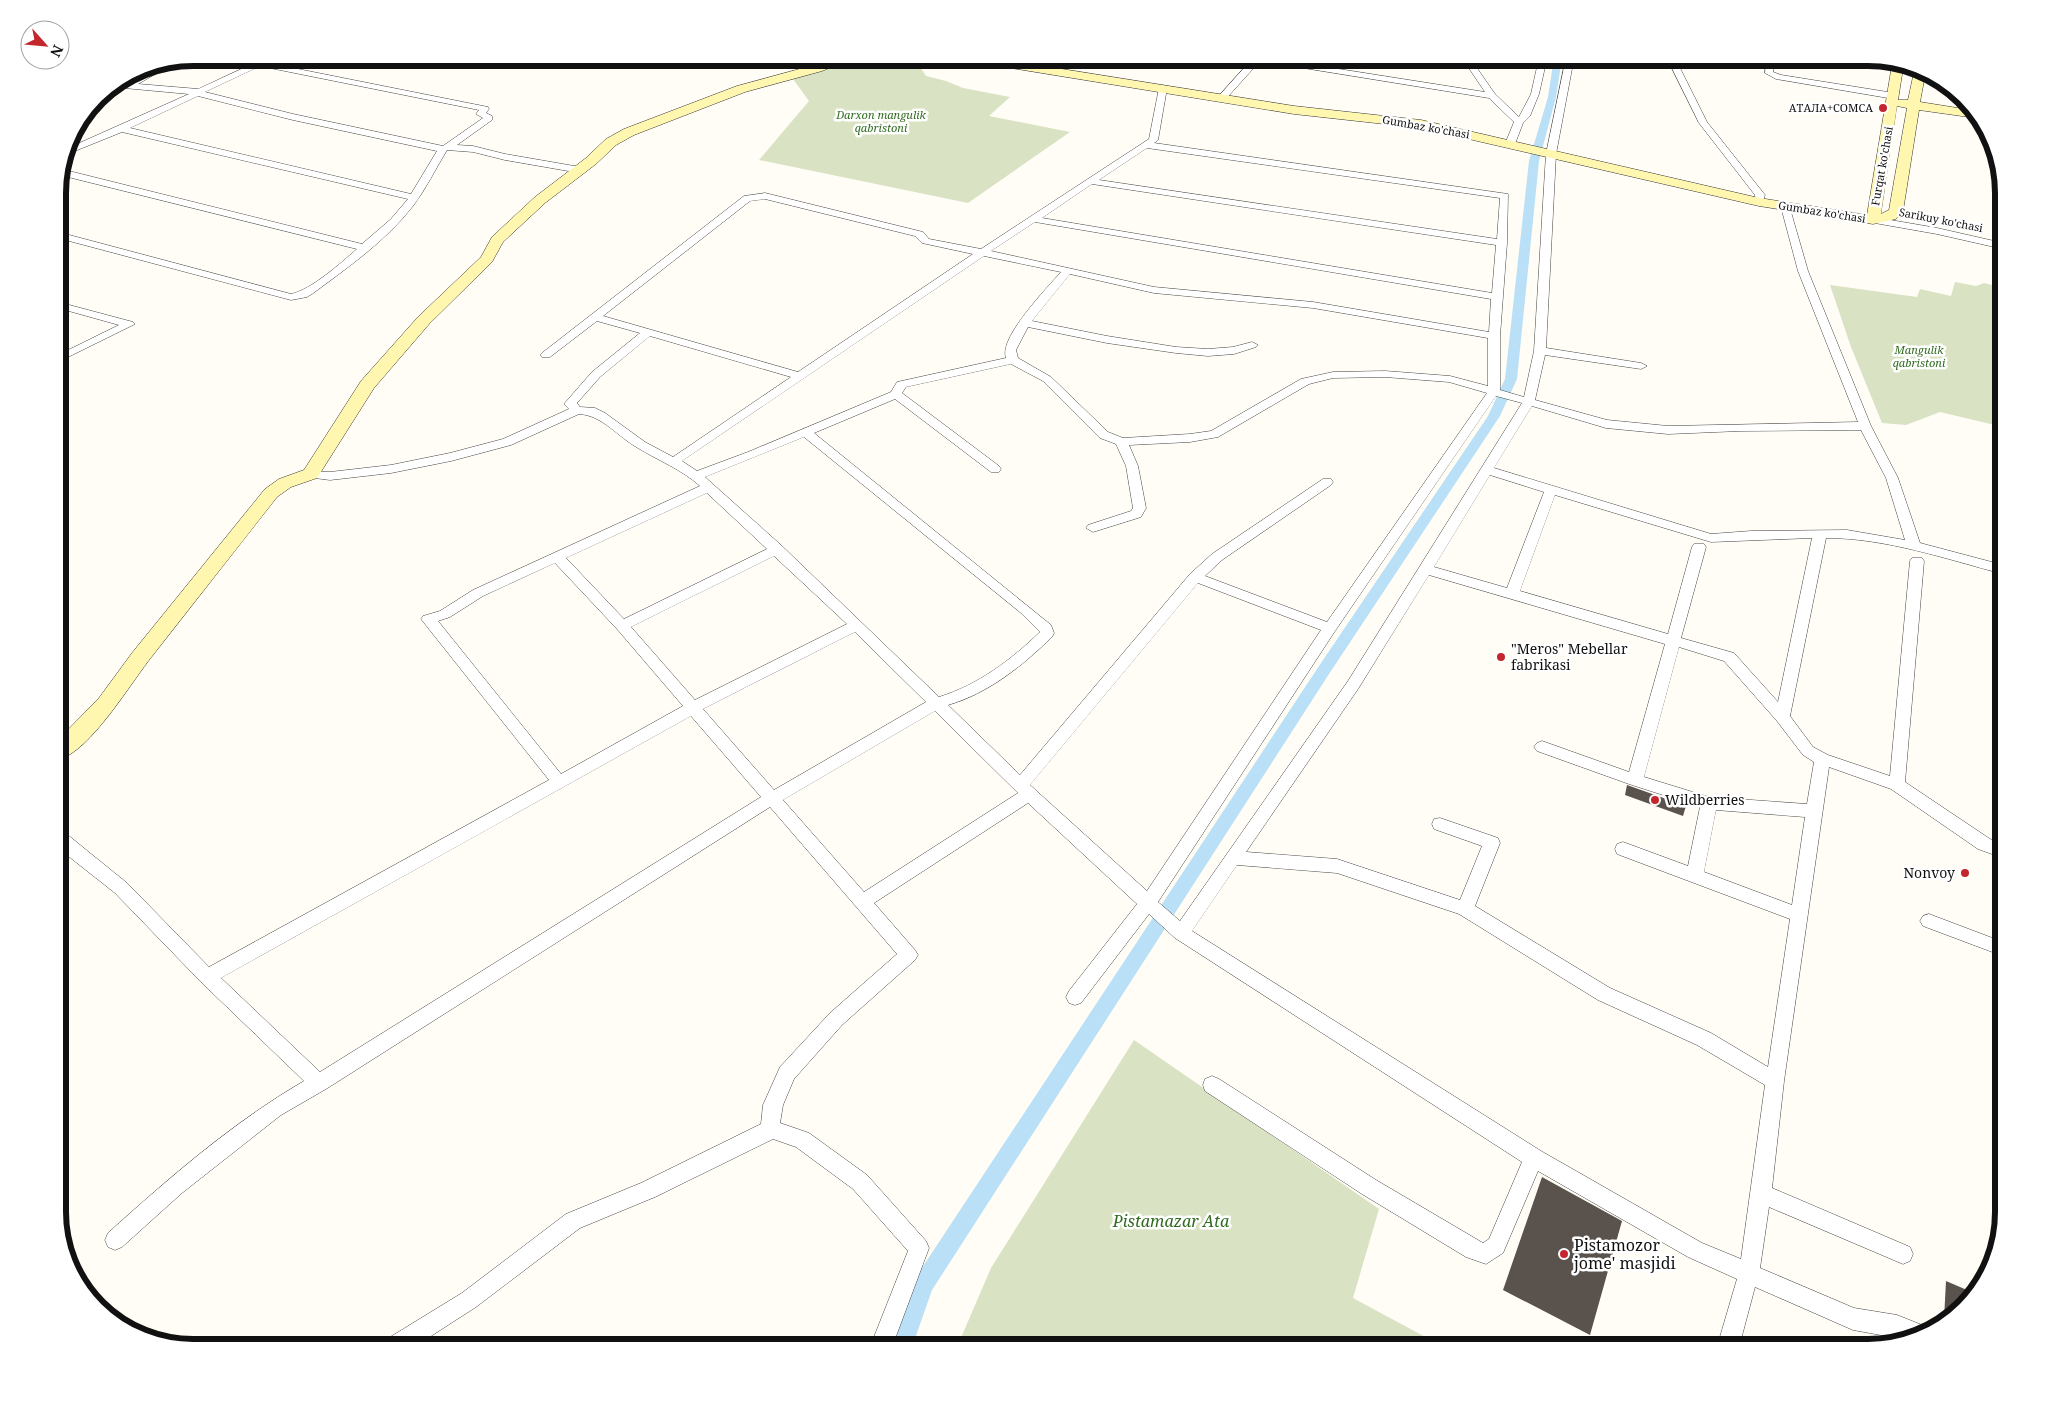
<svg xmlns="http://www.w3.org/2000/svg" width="2061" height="1405" viewBox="0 0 2061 1405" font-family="'Noto Serif',serif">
	<rect width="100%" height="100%" fill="#fffdf5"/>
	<path fill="#d9e3c4" d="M843,58H924L918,64L926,76L946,81L963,88L1010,97L989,116L1070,132L968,203L759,160L809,101L793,79C809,74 833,71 843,58Z
		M1955,282L1976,286L1984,283L2003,288V429V427L1940,412L1906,425L1882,423L1851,347L1830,285L1917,297L1920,289L1951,296Z
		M1134,1040L1379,1209L1353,1298L1444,1347H957L991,1268Z"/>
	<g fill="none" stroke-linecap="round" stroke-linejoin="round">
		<path fill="#b9e0f7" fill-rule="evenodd" d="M1554,58H1562L1556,97L1539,161L1517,379L1500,416L1329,674L932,1290L912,1347H890L916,1277L1319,666L1488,416L1505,379L1529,161L1548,97Z"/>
	</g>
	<path fill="#5a524d" d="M1627,785L1686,806L1683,816L1625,795Z
		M1542,1177L1622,1221L1590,1335L1503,1290Z
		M1946,1281L1974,1293L1944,1319Z"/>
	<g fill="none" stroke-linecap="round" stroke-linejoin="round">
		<defs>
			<path id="street" d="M265,58L273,59L268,63L488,107L489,109L486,113L492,116V120L457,145L473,146L505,154L580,167L585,170L580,173L505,160L473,152L447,150C436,168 426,189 413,206C386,241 347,268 312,294L307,297L291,300L58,238V232L291,294C311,290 341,263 357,249L60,175L61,169L362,244L391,219L408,199L122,132L65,155L66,149L189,94L113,87C119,83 122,85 128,83C143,79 154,65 171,62V65L138,84L198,89ZM260,66L479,110L476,114L483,118L443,146L293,114L205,92ZM198,96L293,120L437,151L411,194L130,128Z
				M1253,58H1269L1485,92L1462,58H1470L1495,94L1519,117L1531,94L1539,58H1547L1539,94L1530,116L1523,123L1515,144L1510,147L1505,144L1514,122L1489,98L1260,61L1224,101H1218V97Z
				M1566,58H1574L1556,154L1546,348L1641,363L1647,366L1641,369L1545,355L1535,400L1607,420L1668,426L1858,422L1798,271L1781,207L1783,205H1789L1808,271L1871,426L1898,478L1920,543L2003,565V574C1946,559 1886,538 1826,538L1790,716L1813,747L1828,755L1890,776L1910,561L1912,558H1922L1924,561L1905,782L1990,839L2003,844V858L1978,849L1891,789L1829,767L1784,1081L1772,1188L1910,1247L1913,1254L1910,1261L1903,1264L1769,1207L1760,1268L1854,1308L1897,1315L1927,1327L1928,1333L1903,1339L1853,1330L1755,1287L1739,1347H1717L1737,1279L1688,1257L1538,1171L1503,1253L1486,1264L1466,1257L1362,1194L1205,1091L1203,1085L1205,1079L1212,1076L1219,1079L1376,1180L1483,1243L1489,1239L1522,1162L1175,938L1149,914L1081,1003L1075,1005L1069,1003L1066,997L1069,991L1137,904L1028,803L874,903L915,950L918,955L915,960L842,1025L794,1079L783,1105L780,1123L809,1133L867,1175L926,1241L929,1248L892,1347H870L908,1251L853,1189L796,1147L773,1139L655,1197L580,1228L476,1307L414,1347H384L387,1339L462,1293L566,1214L641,1183L761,1124L763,1105L780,1067L830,1013L897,954L770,807L326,1089L281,1115L182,1193L122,1247L115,1250L108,1247L105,1240L108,1233C169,1178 232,1123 304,1081L201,982L115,893L58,848V834L69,836L127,883L209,967L549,780L421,619L423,616L440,611L473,590L700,486C681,469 659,461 638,448C618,437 602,415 579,414L511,445L451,461L391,473L330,480L307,477L305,474L307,471L330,472L391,465L450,453L503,439L569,409L564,404L592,372L640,333L597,321L550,357H542L540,355L542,353L744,196L765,193L923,232L929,239L981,249L1149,139L1159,88L1163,85L1167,88L1158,140L1154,143L1508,194L1507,243L1500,336V390L1524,397L1534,351L1546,154ZM1147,148L1500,198L1497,239L1099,180ZM1092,184L1496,245L1492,293L1042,218ZM765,199L915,236L922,243L973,254L798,372L603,316L750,201ZM1035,222L1491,299L1489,332L1313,302L1154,287L991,251ZM984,256L1061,272C1048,287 998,338 1006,358L897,382L891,392L748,452L697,471L682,461ZM1070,274L1154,293L1313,308L1488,338V386L1450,376L1385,371L1333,372L1301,379L1211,431L1190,434L1123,438L1108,432L1051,377L1018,358L1016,350L1028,327L1107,343L1176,353L1208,356L1234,354L1256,347L1258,345L1252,342L1233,347L1208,349L1176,347L1107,336L1032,321ZM650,336L791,377L673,457L645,442L605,413L595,408L580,407L577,403L600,377ZM1011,364L1043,381L1100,438L1116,444L1126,466L1133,508L1131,511L1088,525L1086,528L1093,532L1141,517L1146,508L1138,466L1129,445L1190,442L1218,437L1309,384L1333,378L1385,377L1449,382L1487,393L1327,622L1205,576L1222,560L1331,485L1333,482L1331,479H1323L1212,554L1190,574L1020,775L948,705C989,693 1022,666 1052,637L1054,633L1051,625L814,433L895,399L991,472H999L1001,469L999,466L902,393L906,387ZM1496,396L1522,403L1348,681L1180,921L1158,902L1335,631ZM1532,406L1606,428L1668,434L1740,431L1861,430L1886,478L1905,540L1847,530L1751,531L1711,534L1494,468ZM804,437L1021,613L1040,632C1011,660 978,685 939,697L782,546L705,477ZM1490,475L1544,492L1507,588L1434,567ZM707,493L767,549L624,619L566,558ZM1555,495L1711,542L1812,538L1778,702L1734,653L1681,638L1706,547L1704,544H1694L1692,547L1668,634L1520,591ZM774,556L847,624L695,700L631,627ZM555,563L617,629L683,706L561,774L438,621L450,617L483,596ZM1429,575L1665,644L1629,772L1542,741L1537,743L1534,747L1537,751L1629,784L1700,807L1688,866L1623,842L1617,844L1615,849L1617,854L1790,919L1768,1067L1711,1033L1610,988L1475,906L1500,843L1498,838L1440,818L1434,819L1432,824L1434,829L1482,846L1460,900L1337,859L1246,852L1358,689ZM1198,583L1321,630L1147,891L1030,785ZM855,632L926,702L774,790L703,709ZM1679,647L1724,661L1777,721L1803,755L1814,762L1807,804L1709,797L1644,777ZM935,711L1018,793L864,892L783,800ZM691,716L761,797L320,1072L221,978ZM1716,810L1805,817L1792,905L1704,872ZM1237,865L1337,873L1459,914L1598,1000L1697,1045L1765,1085L1741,1259L1702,1243L1541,1151L1192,931Z
				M1667,58H1675L1707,122L1765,195L1762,204H1756L1755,195L1699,123Z
				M1767,58H1775L1773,72L1781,75L1894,93L1898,96L1894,99L1776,79L1765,73Z
				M1873,217L1937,228L2003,243V249L1937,234L1869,222L1868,220Z
				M58,302L133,322L135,324L58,362V355L119,325L58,308Z
				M1929,914L2003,942V956L1923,926L1920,921L1923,916Z"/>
			<path id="secondary" d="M830,58H842L836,65L822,71L745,92L634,135L616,145L596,164L545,203L503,242L492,262L430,323L374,388L317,478L291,487L277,497C236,550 194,602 153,655C131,682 91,751 58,760V740L99,698L132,653L265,489L279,479L304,470L361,381L418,317L481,257L492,237L535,197L586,158L606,139L624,129L737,86L814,65Z
				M968,58H993L1294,106L1421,120L1759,198L1867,215L1892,65L1903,68L1898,100H1908L1914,72L1925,75L1920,102L1970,110L1976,118L1919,110L1903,211L1896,219L1873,224L1759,206L1421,128L1294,114L974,62ZM1897,106L1907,108L1889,210L1881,214Z"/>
		</defs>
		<use href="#street" stroke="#444" stroke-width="1"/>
		<use href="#secondary" stroke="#333" stroke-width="1"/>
		<use href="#street" fill="#fff" fill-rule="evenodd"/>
		<use href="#secondary" fill="#fff6b0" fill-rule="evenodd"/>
	</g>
	<g fill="#c4262e" stroke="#fff" stroke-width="2">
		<circle cx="1883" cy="108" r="5"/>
		<circle cx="1501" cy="657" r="5"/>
		<circle cx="1655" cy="800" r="5"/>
		<circle cx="1965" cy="873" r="5"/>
		<circle cx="1564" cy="1254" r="5"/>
	</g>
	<g text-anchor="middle" stroke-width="5" stroke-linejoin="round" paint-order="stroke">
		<g font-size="11" fill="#111" stroke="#fff" text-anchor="end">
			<text x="1873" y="112">АТАЛА+СОМСА</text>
		</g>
		<g font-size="11" font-style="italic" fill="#2f6b1f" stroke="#fff">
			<text x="881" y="119">Darxon mangulik<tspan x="881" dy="13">qabristoni</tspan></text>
			<text x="1919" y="354">Mangulik<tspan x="1919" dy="13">qabristoni</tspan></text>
		</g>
		<g font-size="11" fill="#111" stroke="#fff">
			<text transform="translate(1426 127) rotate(10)" y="4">Gumbaz ko'chasi</text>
			<text transform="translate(1882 166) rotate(-80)" y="4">Furqat ko'chasi</text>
			<text transform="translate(1822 212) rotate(9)" y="4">Gumbaz ko'chasi</text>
			<text transform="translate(1941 220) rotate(11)" y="4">Sarikuy ko'chasi</text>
		</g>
		<g font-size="14" fill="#111" stroke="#fff" text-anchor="start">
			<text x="1511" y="654">"Meros" Mebellar<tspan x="1511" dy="16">fabrikasi</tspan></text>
			<text x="1665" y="805">Wildberries</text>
			<text x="1955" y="878" text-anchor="end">Nonvoy</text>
		</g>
		<g font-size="16" font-style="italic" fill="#2f6b1f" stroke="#fff">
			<text x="1171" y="1227">Pistamazar Ata</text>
		</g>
		<g font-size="16" fill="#111" stroke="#fff" text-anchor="start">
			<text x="1574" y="1251">Pistamozor<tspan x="1574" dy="18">jome' masjidi</tspan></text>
		</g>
	</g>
	<path d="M0 0H2061V1405H0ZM193 66H1868A127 127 0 0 1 1995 193V1212A127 127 0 0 1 1868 1339H193A127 127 0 0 1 66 1212V193A127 127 0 0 1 193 66Z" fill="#fff" fill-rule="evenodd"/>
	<path fill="none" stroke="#111" stroke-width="6" d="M193 66H1868A127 127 0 0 1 1995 193V1212A127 127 0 0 1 1868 1339H193A127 127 0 0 1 66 1212V193A127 127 0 0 1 193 66Z"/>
	<g transform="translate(45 45) rotate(117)"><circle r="24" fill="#ffffff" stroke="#a0a0a0"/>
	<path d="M0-4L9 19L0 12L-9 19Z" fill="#c4262e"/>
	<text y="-8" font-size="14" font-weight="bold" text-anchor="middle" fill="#111111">N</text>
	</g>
</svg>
